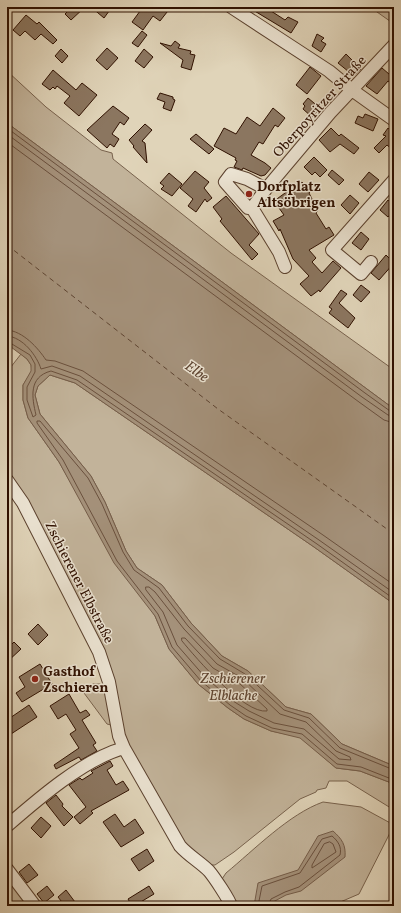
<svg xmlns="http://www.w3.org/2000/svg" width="401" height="913" viewBox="0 0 401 913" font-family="Vollkorn,serif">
	<rect width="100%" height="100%" fill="#e0d4b9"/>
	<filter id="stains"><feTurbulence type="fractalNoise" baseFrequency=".005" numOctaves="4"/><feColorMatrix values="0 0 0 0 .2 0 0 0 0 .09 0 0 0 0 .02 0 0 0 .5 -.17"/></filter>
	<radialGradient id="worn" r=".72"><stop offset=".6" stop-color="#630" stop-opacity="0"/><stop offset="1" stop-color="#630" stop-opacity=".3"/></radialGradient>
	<path fill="#c2b39a" stroke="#78624d" d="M370,7H394V24Z
		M7,71L46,107L101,150L112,153L113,159L231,253L394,370V409L7,123Z
		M21,354L27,359L31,365L32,371L23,385V400L28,418L59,462L83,504L155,616L169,649L198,684L228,708L244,719L271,731L300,737L336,768L360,771L394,784V810L347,781H329L326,788L317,790L316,792L300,799L234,852L215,865H206L189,852L126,741L107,664L7,476V372Z
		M50,375L75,383L314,547L394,604V766L342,744L311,714L286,707L248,671L222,656L191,623L162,585L137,568L126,551L105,502L91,476L40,414L35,395L38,386Z
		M93,684H100L105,688L111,725L107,724L84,693L87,687Z
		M323,802L361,807L394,825L359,894L331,906H236L222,879L226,873C254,850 289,814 323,802Z
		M7,872L31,901L25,906H7Z"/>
	<path fill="#a4917a" stroke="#755d49" d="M7,123L394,409V604L314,547L75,383L50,375L38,386L35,395L40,414L91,476L105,502L126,551L137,568L162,585L191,623L222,656L248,671L286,707L311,714L342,744L394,766V784L360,771L336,768L300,738L271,731L244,719L228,708L198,684L169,649L155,616L114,563L59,462L28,418L23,400V385L31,371V365L27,359L7,344Z
		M333,831C342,839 346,845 345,857L301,891L286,895L273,902L272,906H254L258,883L298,870L318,836Z"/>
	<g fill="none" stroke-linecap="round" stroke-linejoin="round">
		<path stroke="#6a503d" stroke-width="1" d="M7,128L365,393L390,411L394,412
			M7,134L362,397L388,415L394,417
			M7,142L359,402L384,420L394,423
			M7,330C23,331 38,348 46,360L55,361L83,371L323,535L394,585
			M7,336C23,337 37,356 41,369L52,366L80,376L319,540L394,593
			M7,341L30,355L35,364V372L27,387V400L33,417L36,415C32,398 28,377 51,371L77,380L317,544L394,599
			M146,587H149L155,592L184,629L217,664L242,678L280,714L306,722L336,751L350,757L351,760L339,759L304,729L274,723L249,711L233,701L205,677L177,645L163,612L146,590Z
			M182,638H185L213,668L239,683L267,709V711C244,714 196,658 182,641Z
			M394,770L340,748L309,718L284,710L245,674L220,659L188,626L159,588L134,570L123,552L102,504L88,478L40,421H37V423L63,460L117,561L158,614L172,647L201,681L230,705L246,716L272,728L302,734L337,764L361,767L394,780
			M330,842L333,844L336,852L312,868V865L324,844Z
			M258,906L262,886L300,873L322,839L332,836C338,841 342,847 340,855L299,887L285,892L271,899L268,906"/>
		<path stroke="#5e4431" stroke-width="1" stroke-dasharray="5 4" stroke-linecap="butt" d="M7,245L218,409L394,534"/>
	</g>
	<path fill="#8b7660" stroke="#2f1000" d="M72,7H85L71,20L65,14Z
		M91,7H112L104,18Z
		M143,7H171L160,21L153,16L143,30L132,22Z
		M248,7H274L271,11L285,20L288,17L298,22L291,33Z
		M26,15L37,24L39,22L57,40L53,44L41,34L35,40L25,31L20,36L13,30Z
		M142,31L147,35L138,47L132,43Z
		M317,34L324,38L321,41L326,44L321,52L312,46Z
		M175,41L180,45L178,48L191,51L190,54L195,55L191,70L181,67L183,60L160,43L171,46Z
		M107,48L118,58L107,70L96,60Z
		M61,49L68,56L62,63L55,56Z
		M144,49L153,57L144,68L135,61Z
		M346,54L361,69L354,76L338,63Z
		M310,67L321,76L307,94L296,85Z
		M382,68L389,74L394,68V85L388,81L377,94L366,86Z
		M53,70L76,90L82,83L97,95L79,116L64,103L70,96L57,86L55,89L53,87L50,90L42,84Z
		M160,93L173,97V99L175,100L171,111L163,108L165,102L157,99Z
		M308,98L320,108L312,117L303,109L305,106L303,104Z
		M113,106L129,118L124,125L120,122L112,134L119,139L114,147L110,144L107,148L87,130Z
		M273,108L285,118L278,127L275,125L263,144L259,142L251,155L265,163L271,168L265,175L261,176L243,168L242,170L234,167L237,161L235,160L236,158L214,146L224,128L236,134L247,117L260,126Z
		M365,114L378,119L373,131L355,123L358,116L363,118Z
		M145,124L152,130L142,141L145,143L147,163L133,147L134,146L129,140Z
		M394,127V151L387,145L379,153L374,148L386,136L383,135L388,128L391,131Z
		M331,128L339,136L341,134L359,148L354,154L340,144L330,152L319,140Z
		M196,134L214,149L209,154L190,139Z
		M314,157L327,170L320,177L315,172L312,175L304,167Z
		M332,170L344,180L339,185L328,175Z
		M195,171L209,182L204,188L212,198L207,202L205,199L196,212L188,206L193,199L180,188Z
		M369,172L379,180L368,192L359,184Z
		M169,173L182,184L172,196L161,189L164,186L160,183Z
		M302,182L311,191L309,193L318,211L316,213L326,229L329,227L334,235L309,250L316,258L312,262L322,273L333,261L341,268L320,292L319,290L311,296L300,284L309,276L293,259L280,229L279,231L273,221L284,215L274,201L292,188L293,190Z
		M350,195L359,203L350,214L341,205Z
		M226,196L259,234L249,245L258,254L252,260L220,221L222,219L213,207Z
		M388,200L394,205V210L388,217L380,210Z
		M361,232L369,239L361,250L352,243Z
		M386,255L394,263L379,280L371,273Z
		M361,285L370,292L361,302L353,295Z
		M341,290L347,294L339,303L355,318L348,328L329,313L332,309L329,307Z
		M38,624L48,635L38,645L28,634Z
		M14,642L21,649L7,662V649Z
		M40,664L52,684L22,702L16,693L25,687L19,677Z
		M69,694L80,713L86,710L90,715L82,720L96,743L93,745L97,751L81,760L79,757L56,769L54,765L79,748L70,734L76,730L66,714L58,719L50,706Z
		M29,705L37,717L11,734L7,727V720Z
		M110,761L113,766L107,770L116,785L123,781L129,790L91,811L93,813L80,824L74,817L86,807L69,785L80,778L82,780L93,773L91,771Z
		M56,795L63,804L62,806L73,817L64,826L46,803Z
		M115,814L124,827L135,819L144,833L121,847L103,822Z
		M41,817L51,826L41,838L31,828Z
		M147,849L154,861L139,871L131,859Z
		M29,864L38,875L27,883L19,872Z
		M47,886L54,895L44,903L37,894Z
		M149,886L154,894L139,903L141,906H132L128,899Z
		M66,890L78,906H65L58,897Z"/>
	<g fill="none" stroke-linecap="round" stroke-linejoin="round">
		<defs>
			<path id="minor" d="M231,7L329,71L352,90L394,120
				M266,189L330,113L394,45
				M252,208L266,189L247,179L231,174L225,182L248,208H252L279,252L285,267
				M371,262L361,274L332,250L394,180
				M7,480L23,503L99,652L109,682L119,736L124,748L180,846C189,856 200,862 209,871C214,877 229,899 231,906
				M7,826C38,799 84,759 124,748
				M7,869L35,906"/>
		</defs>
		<use href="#minor" stroke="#5b412e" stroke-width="14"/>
		<use href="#minor" stroke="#ebe3d2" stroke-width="12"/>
	</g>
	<g fill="#8f2418" stroke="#ebe3d2" stroke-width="1.5">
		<circle cx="249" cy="194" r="4"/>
		<circle cx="35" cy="679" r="4"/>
	</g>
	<g text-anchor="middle" stroke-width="3" stroke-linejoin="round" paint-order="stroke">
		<g font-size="14" fill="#2f1000" stroke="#ebe3d2">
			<text transform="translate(319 106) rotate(-48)" y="5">Oberpoyritzer Straße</text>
			<text transform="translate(80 582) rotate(63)" y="5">Zschierener Elbstraße</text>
		</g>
		<g font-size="14" font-weight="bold" fill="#2f1000" stroke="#ebe3d2" text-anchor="start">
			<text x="257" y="191">Dorfplatz<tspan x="257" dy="16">Altsöbrigen</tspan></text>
			<text x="43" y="676">Gasthof<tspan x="43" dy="16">Zschieren</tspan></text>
		</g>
		<g font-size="15" font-style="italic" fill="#5e4431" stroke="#ebe3d2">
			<text transform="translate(197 371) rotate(35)" y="5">Elbe</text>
			<text x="233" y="683">Zschierener<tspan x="233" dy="17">Elblache</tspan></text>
		</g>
	</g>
	<rect width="401" height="913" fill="none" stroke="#e0d4b9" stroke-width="24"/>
	<rect x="8" y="8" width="385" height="897" fill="none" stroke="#2f1000" stroke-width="2"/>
	<rect x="12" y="12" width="377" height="889" fill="none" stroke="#2f1000"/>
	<rect width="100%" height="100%" filter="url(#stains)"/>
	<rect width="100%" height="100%" fill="url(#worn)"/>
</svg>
